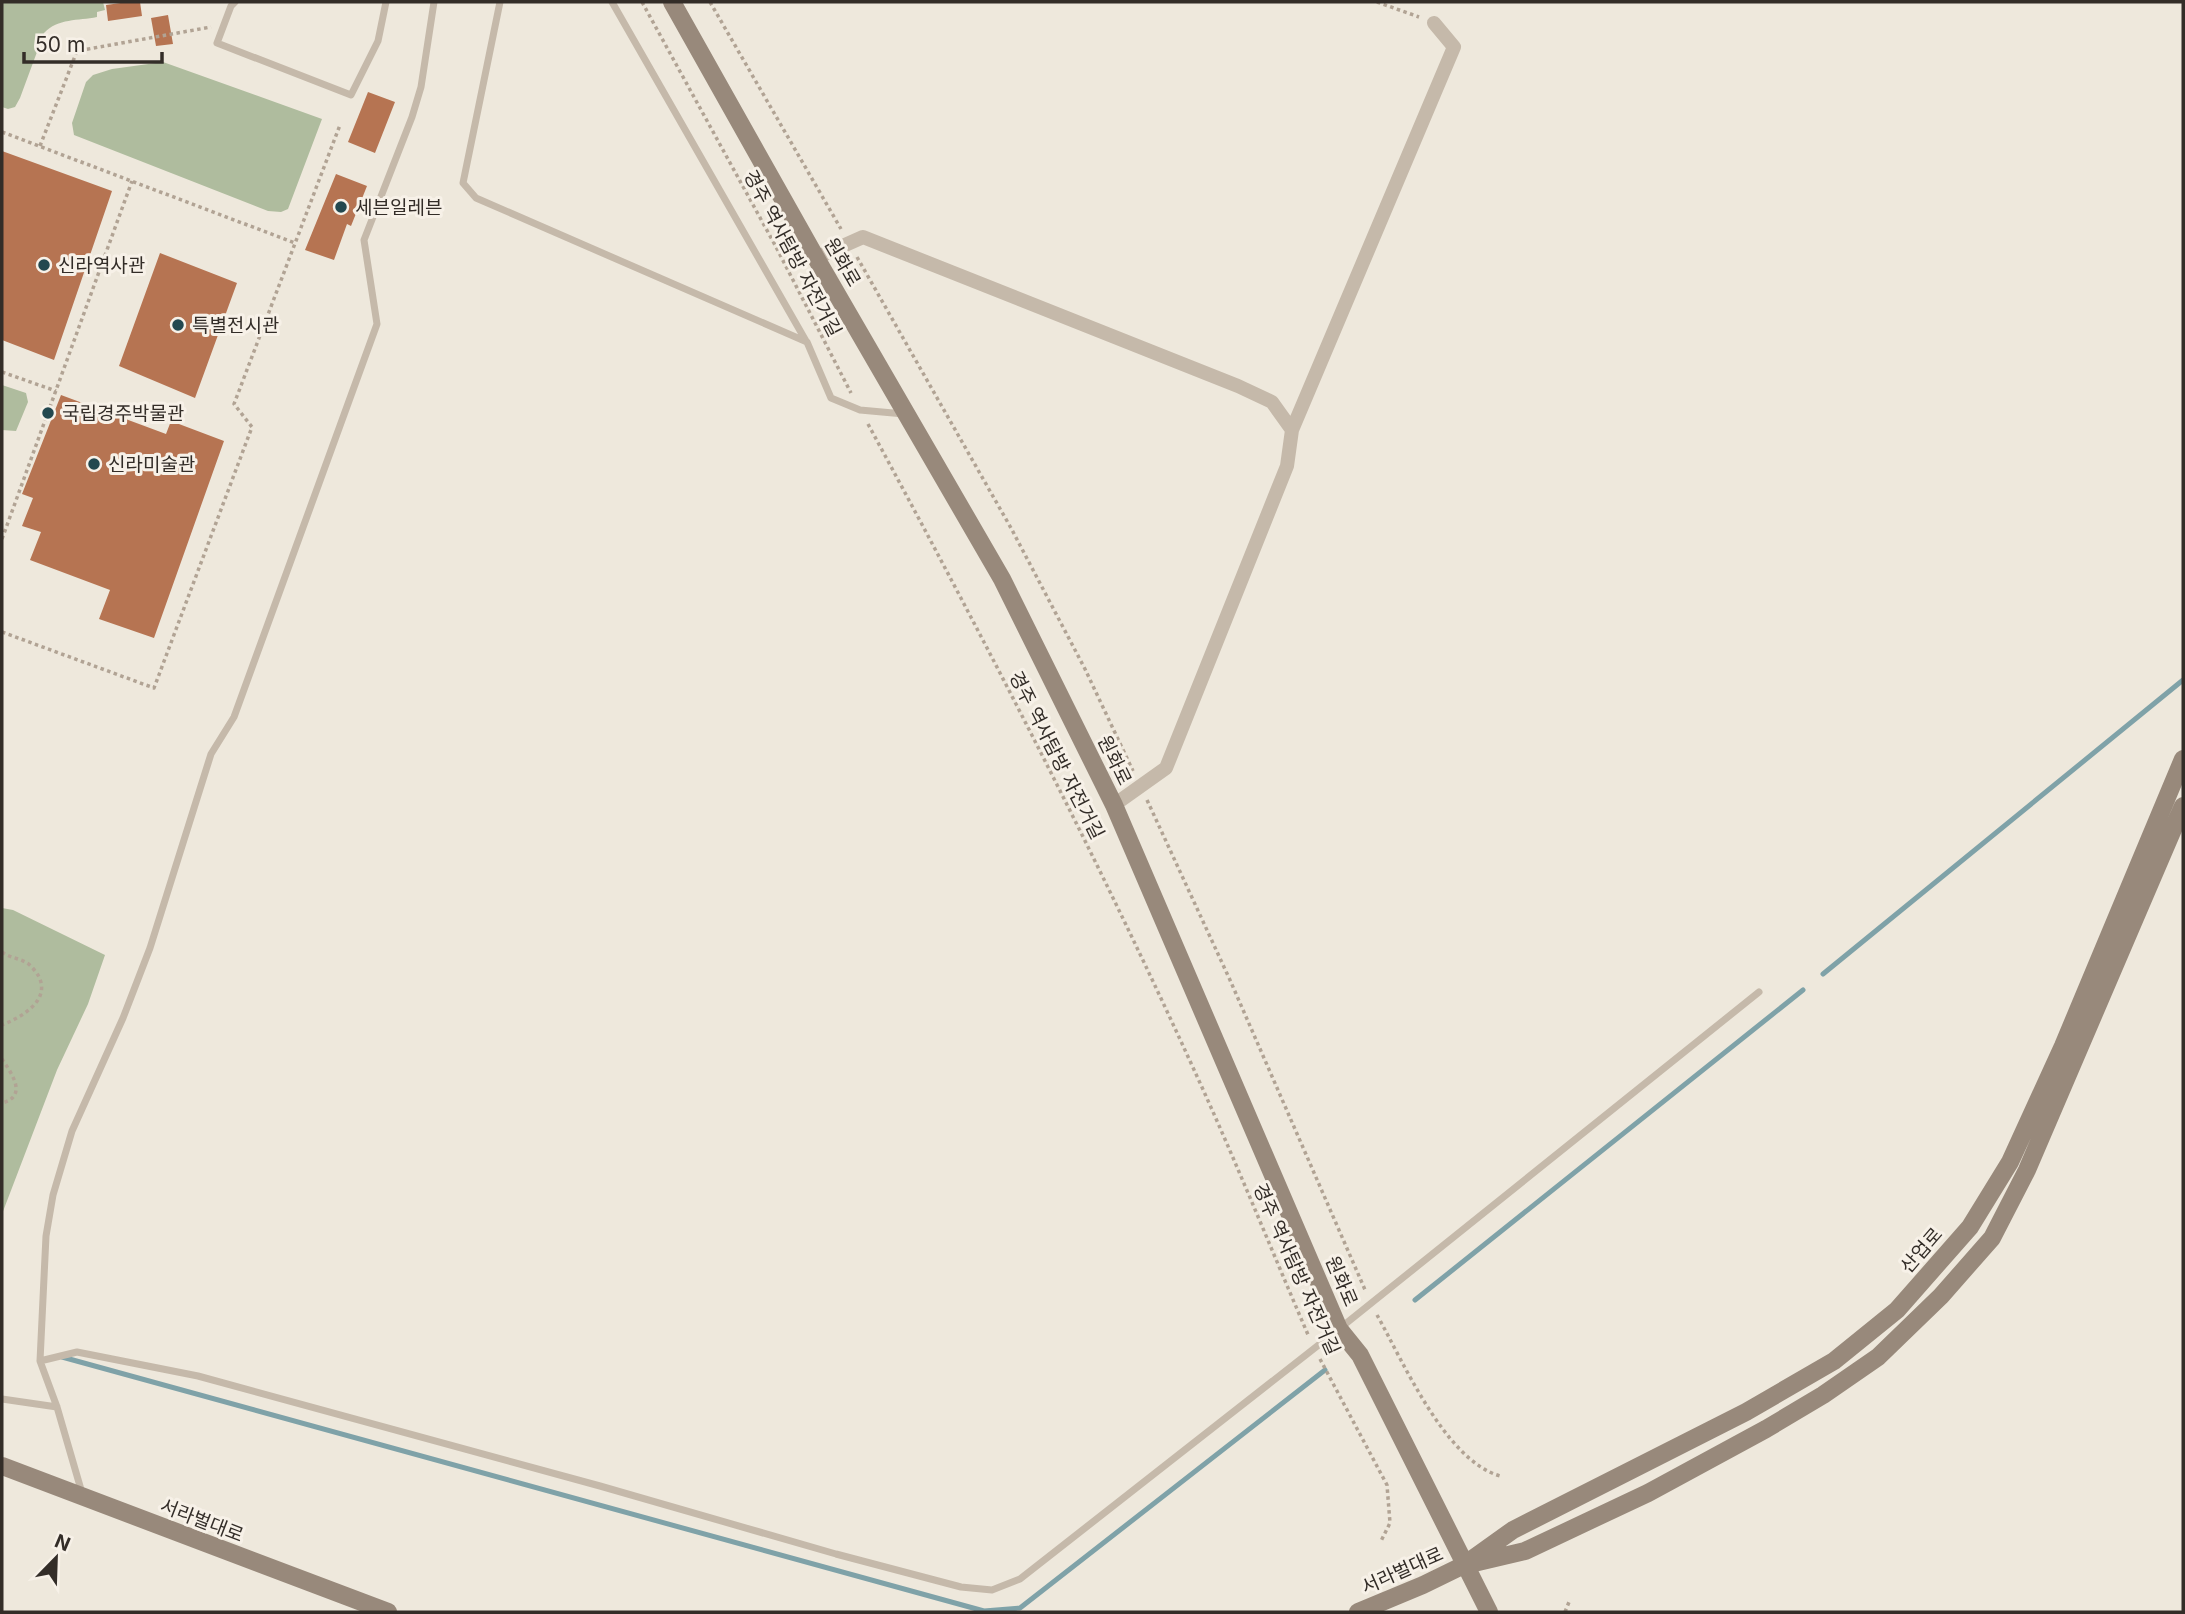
<svg xmlns="http://www.w3.org/2000/svg" width="2185" height="1614" viewBox="0 0 2185 1614" font-family="Inter,'Noto Sans KR',sans-serif">
	<rect width="100%" height="100%" fill="#eee8dc"/>
	<path fill="#afbc9e" d="M2,2H103L105,10L97,12V17C78,21 58,18 44,33L20,98L15,107L8,109L2,107Z
		M163,62L322,119L288,209L281,212L268,211L74,135L72,123L86,82L93,75L112,69Z
		M2,385L26,393L28,402L16,431L2,430Z
		M2,908L13,910L105,955L88,1004L57,1070L2,1214Z"/>
	<g fill="none" stroke-linecap="round" stroke-linejoin="round">
		<path stroke="#7fa2a8" stroke-width="5" d="M1823,974L2183,680
			M1415,1300L1803,990
			M62,1357L984,1611L1020,1608L1325,1370"/>
	</g>
	<path fill="#b67452" d="M128,2H140L142,16L108,21L106,5Z
		M168,15L173,44L156,46L151,18Z
		M368,92L395,102L375,153L348,142Z
		M2,151L112,191L54,360L2,340Z
		M336,174L367,186L351,226L347,224L334,260L305,250Z
		M160,253L237,283L195,398L119,366Z
		M61,395L166,434L171,421L224,441L154,638L99,619L110,590L30,560L41,532L22,526L33,498L22,494Z"/>
	<g fill="none" stroke-linecap="round" stroke-linejoin="round">
		<path stroke="#b1a394" stroke-width="3.5" stroke-dasharray="3.5 3.5" stroke-linecap="butt" d="M642,2L775,245L851,393
			M710,2L841,229
			M1377,2L1419,17
			M2,132L295,243
			M40,146L77,51L211,27
			M857,257L1011,528L1085,669L1133,771
			M2,372L56,391
			M868,424C987,644 1102,866 1205,1094C1241,1174 1274,1256 1309,1337
			M2,539L132,181
			M2,632L154,688L252,427L234,404L340,125
			M1147,800L1230,980L1366,1292
			M2,952C10,958 19,958 27,963C31,965 35,971 38,975C52,1000 22,1017 2,1025
			M2,1059C12,1074 28,1096 2,1103
			M1377,1315C1404,1363 1445,1460 1500,1476
			M1320,1359L1387,1485L1390,1523L1381,1541
			M1565,1612L1569,1602"/>
		<path stroke="#c5b9aa" stroke-width="7" d="M235,2L231,6L217,43L351,95L378,41L386,2
			M500,2L463,183L476,198L807,342L831,398L860,410L904,414
			M612,2L806,341
			M40,1361L77,1352L198,1376L600,1486L836,1554L961,1587L992,1590L1020,1579L1339,1329L1759,992
			M2,1399L57,1407
			M82,1493L57,1407L40,1361L46,1236L53,1195L72,1131L123,1018L150,948L211,754L234,717L377,324L364,240L412,117L421,87L434,2"/>
		<path stroke="#c5b9aa" stroke-width="14" d="M816,258L863,237L1238,386L1272,402L1292,430L1287,466L1166,768L1114,805
			M1292,430L1454,47L1434,23"/>
		<path stroke="#98897b" stroke-width="18" d="M672,2L816,258L1002,579L1114,805L1339,1329L1360,1355L1489,1612
			M2,1466L388,1612
			M1474,1563L1525,1551L1648,1493L1766,1429L1823,1395L1878,1357L1941,1296L1992,1238L2027,1170L2183,806
			M1358,1612L1423,1585L1464,1565L1513,1530L1746,1412L1834,1361L1897,1310L1970,1227L2010,1162L2063,1046L2183,759"/>
	</g>
	<g fill="#23484f" stroke="#f7f1e8" stroke-width="2.5">
		<circle cx="341" cy="207" r="7"/>
		<circle cx="44" cy="265" r="7"/>
		<circle cx="178" cy="325" r="7"/>
		<circle cx="48" cy="413" r="7"/>
		<circle cx="94" cy="464" r="7"/>
	</g>
	<g text-anchor="middle" stroke-width="6" stroke-linejoin="round" paint-order="stroke">
		<g font-size="19" fill="#332d28" stroke="#f7f1e8" text-anchor="start">
			<text x="355" y="214">세븐일레븐</text>
			<text x="58" y="272">신라역사관</text>
			<text x="192" y="332">특별전시관</text>
			<text x="62" y="420">국립경주박물관</text>
			<text x="108" y="471">신라미술관</text>
		</g>
		<g font-size="19" fill="#332d28" stroke="#f7f1e8">
			<text transform="translate(793 253) rotate(62)" y="7">경주 역사탐방 자전거길</text>
			<text transform="translate(843 262) rotate(60)" y="7">원화로</text>
			<text transform="translate(1057 755) rotate(63)" y="7">경주 역사탐방 자전거길</text>
			<text transform="translate(1115 760) rotate(64)" y="7">원화로</text>
			<text transform="translate(1921 1250) rotate(-49)" y="7">산업로</text>
			<text transform="translate(1297 1269) rotate(66)" y="7">경주 역사탐방 자전거길</text>
			<text transform="translate(1342 1281) rotate(67)" y="7">원화로</text>
			<text transform="translate(202 1520) rotate(21)" y="7">서라벌대로</text>
			<text transform="translate(1402 1570) rotate(-24)" y="7">서라벌대로</text>
		</g>
	</g>
	<rect width="2185" height="1614" fill="none" stroke="#332d28" stroke-width="7"/>
	<g transform="translate(56 1558) rotate(23)" stroke="#f7f1e8" stroke-width="5" paint-order="stroke">
	<path d="M0-5L12 26L0 18L-12 26Z" fill="#332d28"/>
	<text y="-10" font-size="19" font-weight="bold" text-anchor="middle" fill="#332d28">N</text>
	</g>
	<path d="M24 52v10h138v-10" fill="none" stroke="#332d28" stroke-width="3.5"/>
	<text x="35" y="52" font-size="21" fill="#332d28" stroke="#f7f1e8" stroke-width="5" paint-order="stroke">50 m</text>
</svg>
